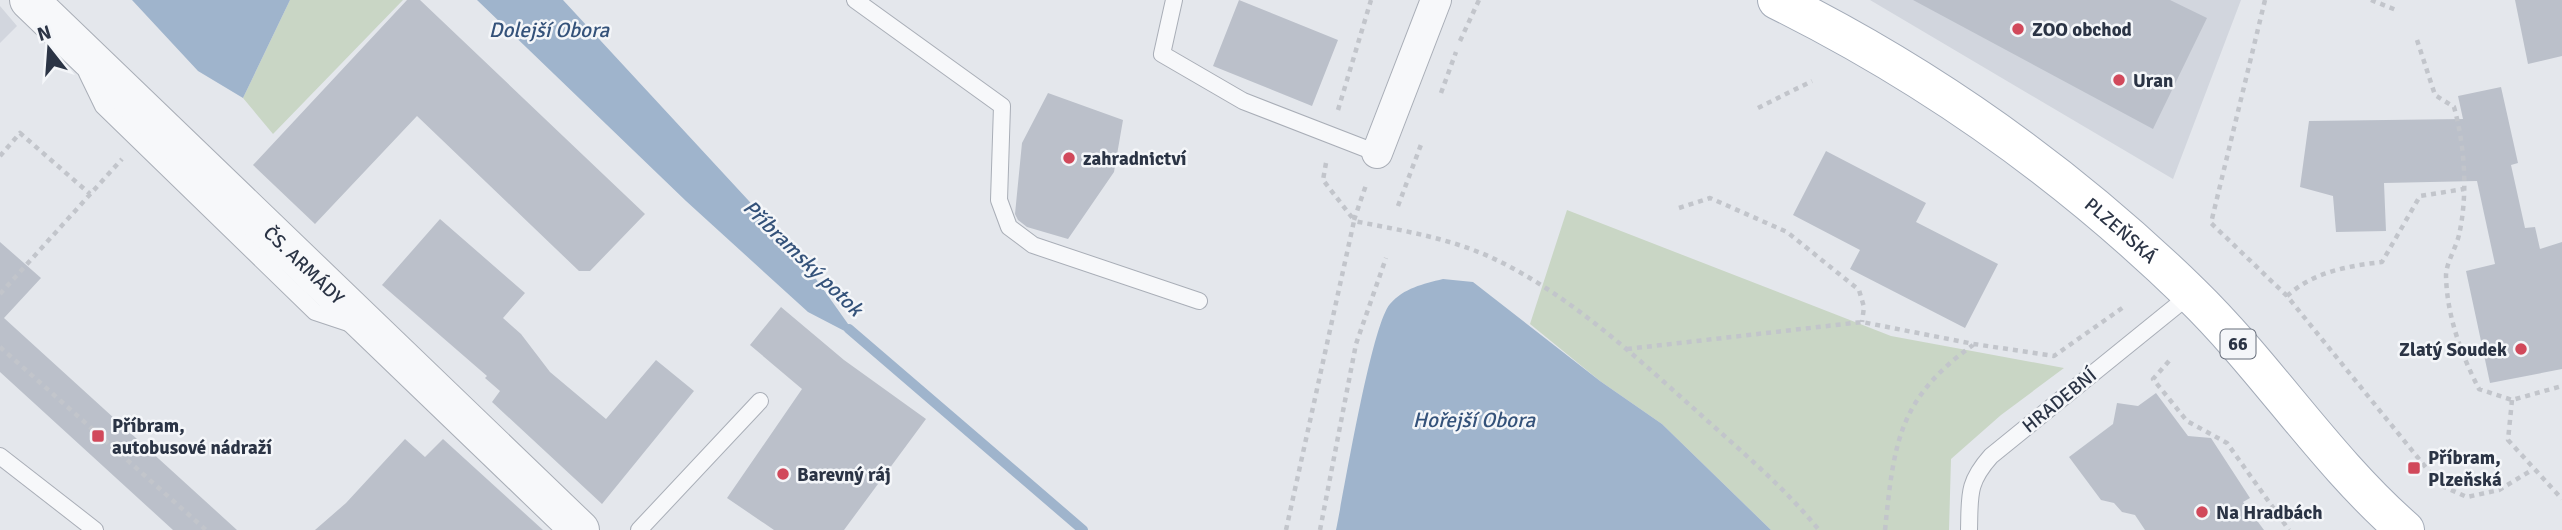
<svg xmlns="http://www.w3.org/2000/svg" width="2562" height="530" viewBox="0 0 2562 530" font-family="Signika,sans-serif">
	<rect width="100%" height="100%" fill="#e4e7ec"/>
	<path fill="#d2d6de" d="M1870,0H2241L2173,179Z
		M0,6L17,26L0,43Z"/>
	<path fill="#c9d6c5" d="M290,0H403L273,134L243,98Z
		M1567,210L1891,336L2064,368L2001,415L1951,459L1949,530H1771L1662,424L1600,381L1530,324Z"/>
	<path fill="#9fb4cc" d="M132,0H290L243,98L198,71Z
		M477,0H563L799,255L858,338L808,312L686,201Z
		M1443,279L1473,282L1600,381L1662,424L1771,530H1336C1344,492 1371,326 1390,304C1404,288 1423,284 1443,279Z"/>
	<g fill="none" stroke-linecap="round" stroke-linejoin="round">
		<path stroke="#9fb4cc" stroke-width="10" d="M849,329L1083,530"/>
	</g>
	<path fill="#bbc0ca" d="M407,0H420L645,214L590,271H579L417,116L315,224L253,165Z
		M1239,0L1338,40L1312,106L1213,66Z
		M1913,0H2170L2207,18L2153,129Z
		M2515,0H2562V56L2528,64Z
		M2501,87L2518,163L2511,165L2525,228L2535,227L2540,249L2562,242V369L2490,383L2466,271L2495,264L2477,181L2384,183L2386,231L2336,232L2333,196L2300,187L2309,121L2463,119L2458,96Z
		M1048,93L1123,120L1114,172L1068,239L1027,227L1018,220L1015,214L1022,143Z
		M1826,151L1926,203L1916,222L1998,264L1965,328L1850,269L1860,250L1793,215Z
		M440,219L525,293L503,318L521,334L550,372L606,419L656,360L694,391L602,504L492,402L500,391L485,378L487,376L382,285Z
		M0,242L41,278L4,318L237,530H173L0,372Z
		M781,307L844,360L926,419L844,530H774L727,498L802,389L750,345Z
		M2156,393L2188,436L2211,438L2250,498L2243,502L2264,530H2145L2135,515L2122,512L2114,503L2101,500L2069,457L2113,424L2117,403L2138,406Z
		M405,439L425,457L443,439L543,530H315L346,503Z"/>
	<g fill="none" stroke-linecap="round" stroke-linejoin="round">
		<defs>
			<path id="service" d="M855,0L1002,106L999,200L1009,227L1033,245L1199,301
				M1174,0L1162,54L1243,101L1377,153
				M87,73L103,106L315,312L351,324
				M0,456L95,530
				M639,530L760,401
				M1969,530C1970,495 1967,483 1991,456L2191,294"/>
			<path id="minor" d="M1377,153L1436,0"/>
			<g id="tertiary">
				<path id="s1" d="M29,0L580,530"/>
			</g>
			<g id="primary">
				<path id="s2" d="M1777,0C1932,77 2067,173 2191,294C2267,368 2325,460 2405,530"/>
			</g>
		</defs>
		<use href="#service" stroke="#a9aeb7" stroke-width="18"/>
		<use href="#minor" stroke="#a9aeb7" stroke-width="32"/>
		<use href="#tertiary" stroke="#a9aeb7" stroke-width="40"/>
		<use href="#primary" stroke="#a3abb8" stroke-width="40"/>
		<path stroke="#c2c5cb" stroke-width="4.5" stroke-dasharray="5 5" stroke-linecap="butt" d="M2265,0L2211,223L2287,296L2440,485L2467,497L2499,490L2532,470
			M2371,0L2396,10
			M2417,40L2435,95L2454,107C2465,146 2468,195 2459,235C2456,248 2446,263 2446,276C2447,316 2461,354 2479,389L2512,400L2562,386
			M1460,41L1479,0
			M1441,93L1456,52
			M1758,108L1812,81
			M1338,110L1371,0
			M0,156L20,133L90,194
			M1326,163L1323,180L1354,220
			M1398,206L1422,142
			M1679,208L1710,198L1787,232L1859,290L1864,307L1862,322
			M1354,220L1366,185
			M0,294L122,159
			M2287,296C2313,272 2348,266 2382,262L2420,196L2464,189
			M0,347L206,530
			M1627,349L1862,322L1974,344L2054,356L2125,306
			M2169,361L2153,379L2187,421L2227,443L2289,530
			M2512,400L2508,440L2562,499
			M1286,530L1354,221C1399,230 1445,237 1488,256C1566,291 1637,358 1701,415C1742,452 1784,487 1819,530
			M1320,530L1356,344L1386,258
			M1885,530C1894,443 1898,399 1973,345"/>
		<use href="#service" stroke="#f7f8fa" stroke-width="16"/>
		<use href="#minor" stroke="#f7f8fa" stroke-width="30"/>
		<use href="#tertiary" stroke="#f7f8fa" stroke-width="38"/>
		<use href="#primary" stroke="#fff" stroke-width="38"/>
	</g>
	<g fill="#d1495b" stroke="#f4f6f9" stroke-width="2.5">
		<circle cx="2018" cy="29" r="7"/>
		<circle cx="2119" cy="80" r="7"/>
		<circle cx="1069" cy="158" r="7"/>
		<circle cx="2521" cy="349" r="7"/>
		<rect x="91" y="429" width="14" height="14" rx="3.5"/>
		<rect x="2407" y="461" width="14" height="14" rx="3.5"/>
		<circle cx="783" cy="474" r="7"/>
		<circle cx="2202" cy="512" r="7"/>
	</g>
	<g text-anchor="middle" stroke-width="5" stroke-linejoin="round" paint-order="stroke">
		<rect fill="#f4f6f9" stroke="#676e7b" stroke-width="2" x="2220.5" y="329.5" width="35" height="29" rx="5"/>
		<g font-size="18" font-weight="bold" fill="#2b3445">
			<text x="2238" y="350">66</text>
		</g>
		<g font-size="19" font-weight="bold" fill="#2b3445" stroke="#f4f6f9" text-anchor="start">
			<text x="2032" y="36">ZOO obchod</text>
			<text x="2133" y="87">Uran</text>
			<text x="1083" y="165">zahradnictví</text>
			<text x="2507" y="356" text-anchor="end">Zlatý Soudek</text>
			<text x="112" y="432">Příbram,<tspan x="112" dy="22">autobusové nádraží</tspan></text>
			<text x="2428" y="464">Příbram,<tspan x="2428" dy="22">Plzeňská</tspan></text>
			<text x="797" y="481">Barevný ráj</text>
			<text x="2216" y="519">Na Hradbách</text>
		</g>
		<g font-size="19" fill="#2b3445" stroke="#f4f6f9">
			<text dy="7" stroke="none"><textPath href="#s2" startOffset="415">PLZEŇSKÁ</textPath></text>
			<text dy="7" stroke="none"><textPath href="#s1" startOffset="382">ČS. ARMÁDY</textPath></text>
			<text transform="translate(2059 400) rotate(-39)" y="7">HRADEBNÍ</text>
		</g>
		<g font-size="21" font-style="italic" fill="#34527a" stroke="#f4f6f9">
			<text x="549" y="37">Dolejší Obora</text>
			<text transform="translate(803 258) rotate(44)" y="7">Příbramský potok</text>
			<text x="1474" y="427">Hořejší Obora</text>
		</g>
	</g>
	<g transform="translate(49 49) rotate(343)" stroke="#f4f6f9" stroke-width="5" paint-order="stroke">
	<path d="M0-5L12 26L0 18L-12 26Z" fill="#2b3445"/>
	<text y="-10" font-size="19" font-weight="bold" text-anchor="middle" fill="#2b3445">N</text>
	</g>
</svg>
